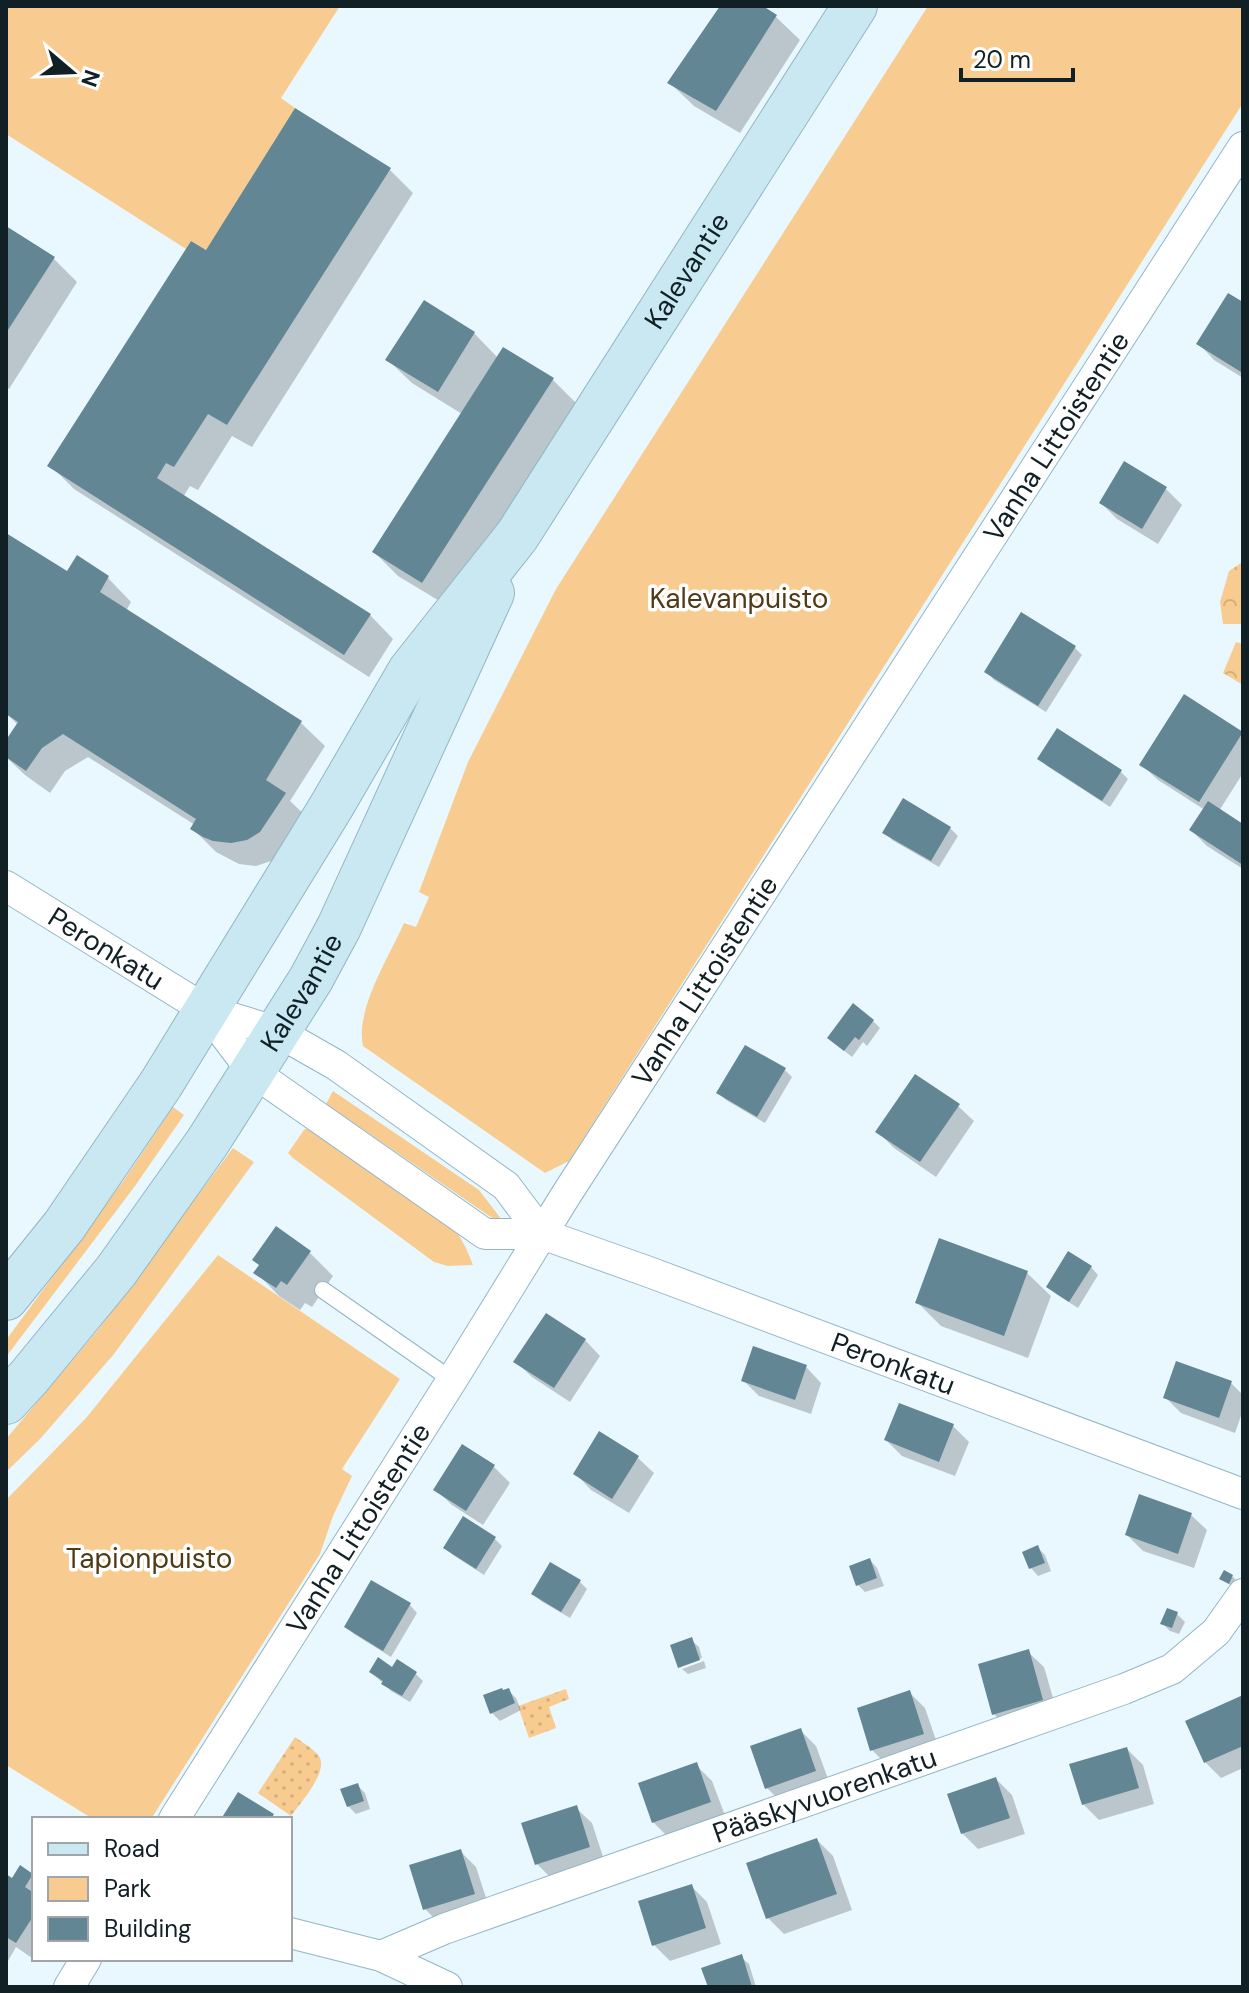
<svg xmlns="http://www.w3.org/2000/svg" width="1249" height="1993" viewBox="0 0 1249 1993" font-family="'DM Sans',sans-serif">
	<defs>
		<pattern id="forest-crowns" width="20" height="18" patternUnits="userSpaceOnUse" patternTransform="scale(2)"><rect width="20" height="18" fill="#f8cc90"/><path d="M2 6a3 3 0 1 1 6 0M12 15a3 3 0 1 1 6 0" fill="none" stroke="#d4af7c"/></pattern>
		<pattern id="garden-dots" width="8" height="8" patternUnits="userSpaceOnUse" patternTransform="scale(2)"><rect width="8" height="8" fill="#f8cc90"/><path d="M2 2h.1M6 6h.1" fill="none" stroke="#d4af7c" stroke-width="1.8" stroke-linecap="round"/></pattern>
	</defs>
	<rect width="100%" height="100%" fill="#e9f8fe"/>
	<path fill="#f8cc90" d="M6,6H340L281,98L295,108L206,250L191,241L186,249L6,134Z
		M928,6H1243V103L569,1161L545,1173L363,1046C355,1010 389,957 404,923L416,927L429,897L419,892L468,762L556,589Z
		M333,1091L479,1190L502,1220L498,1222L326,1104Z
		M173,1107L184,1115L135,1186L6,1357V1340L124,1180Z
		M308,1128L457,1232L466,1248L473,1265L448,1266L434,1262L293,1158L288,1153L304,1130Z
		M233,1148L254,1162L114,1354L40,1439L6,1472V1439L97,1331Z
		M218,1255L400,1379L342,1469L352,1476L333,1516L320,1554L151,1819H93L6,1765V1500L86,1418Z"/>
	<path fill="url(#forest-crowns)" d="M1241,563H1243V624H1223L1220,602L1229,571Z
		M1236,642L1243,644V685L1223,673Z"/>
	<path fill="url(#garden-dots)" d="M566,1689L569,1699L549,1707L556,1728L529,1738L518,1706Z
		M295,1737C303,1743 316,1750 320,1758C327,1774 300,1803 291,1816L258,1793Z"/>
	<path fill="#0003" d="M722,6H759L776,17L800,40L740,133L694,106L670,83Z
		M390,170L413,193L252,447L232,436L198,490L190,486L183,497L370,615L393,639L369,677L74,489L50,465L206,252Z
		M6,228L54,259L77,282L9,389L6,387Z
		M1243,305V378L1214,360L1199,344Z
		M474,333L498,358L553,380L576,403L446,605L398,576L374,552L462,414L412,383L388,360Z
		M1124,464L1166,489L1182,505L1158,544L1117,519L1101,503Z
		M67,574L108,578L131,602L126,611L301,723L325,746L290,801L308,818L277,859L256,866L239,864L216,852L193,829L195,825L88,757L65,771L50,793L25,775L6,757V744L18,725L6,713Z
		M1074,647L1082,655L1046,712L994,680L987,672Z
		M1184,697L1243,734V773L1219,811L1243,826V869L1207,846L1191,830L1205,810L1158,780L1142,765Z
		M1040,759L1121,772L1128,779L1110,807L1047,766Z
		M950,828L958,836L939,867L892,840L885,832Z
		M873,1021L880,1028L867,1046L863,1042L852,1057L837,1045Z
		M785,1070L792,1077L765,1123L726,1100L719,1093Z
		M958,1106L974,1121L936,1177L894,1148L878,1132Z
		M310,1253L333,1276L312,1307L305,1303L300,1310L279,1296L256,1272Z
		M1091,1267L1098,1275L1078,1308L1056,1294L1048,1287Z
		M1027,1273L1051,1296L1028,1358L941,1326L917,1302Z
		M585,1340L600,1356L570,1402L532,1377L516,1362Z
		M806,1367L821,1383L811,1414L759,1396L743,1380Z
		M1231,1383L1243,1395V1410L1235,1433L1181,1413L1165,1397Z
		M953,1426L969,1442L955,1476L902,1456L886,1440Z
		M638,1458L654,1473L629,1513L591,1490L576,1474Z
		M494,1467L510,1483L483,1525L452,1505L436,1490Z
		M1191,1515L1207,1530L1194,1568L1143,1551L1127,1535Z
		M464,1519L495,1539L502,1546L484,1575L453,1555L445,1547Z
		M1038,1548L1045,1555L1051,1571L1038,1576L1031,1568Z
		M870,1560L877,1568L884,1586L865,1592L858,1585Z
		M1232,1576L1240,1584L1237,1590L1222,1579Z
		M579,1581L587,1589L570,1618L541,1601L534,1594Z
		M410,1605L417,1613L391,1657L354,1634L346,1627Z
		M1168,1610L1177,1614L1185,1622L1179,1634L1170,1631L1162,1623Z
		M691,1640L699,1647L702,1658L681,1665V1668L680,1667Z
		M1028,1652L1044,1667L1058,1715L1010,1730L994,1714Z
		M704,1661L706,1668L688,1674L682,1669Z
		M393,1669L416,1674L423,1681L410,1702L391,1691L371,1672Z
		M509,1691L516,1698L521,1710L500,1721L492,1713L486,1696Z
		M909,1692L925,1708L939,1749L888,1766L872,1750Z
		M1243,1697V1768L1221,1778L1205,1762Z
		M800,1730L816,1746L831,1787L783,1804L767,1788Z
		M1127,1749L1143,1765L1154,1804L1099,1820L1083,1804Z
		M696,1765L712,1781L726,1818L669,1838L653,1822Z
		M996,1779L1012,1795L1025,1834L978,1849L962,1833Z
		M357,1785L365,1793L370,1809L356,1814L348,1806Z
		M576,1808L592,1823L605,1863L553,1880L537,1864Z
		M817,1840L833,1856L852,1910L784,1934L768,1918Z
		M460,1851L476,1867L490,1910L441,1925L425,1909Z
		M20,1868L34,1878V1955L32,1958L16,1947L8,1961L6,1960V1877L12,1881Z
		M691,1886L707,1902L721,1944L670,1961L654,1945Z
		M741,1957L749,1964L756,1987H710Z"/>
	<path fill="#638694" d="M720,6H763L777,15L716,111L667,83Z
		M295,108L391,168L227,425L208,414L174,467L166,463L157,478L371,614L344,655L47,466L191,241L206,250Z
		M6,226L55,257L6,333Z
		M1228,293L1243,302V369L1241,372L1196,344Z
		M424,300L475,332L438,392L385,360Z
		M503,347L554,378L422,583L372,552Z
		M1124,461L1167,487L1142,529L1099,503Z
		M6,533L67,571L77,555L109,576L100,592L302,721L266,780L286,793L260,832L247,840L231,843L213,841L203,837L190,829L196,819L63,734L42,748L26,771L6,757V740L18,722L6,714Z
		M1021,612L1076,646L1038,706L984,672Z
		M1184,694L1243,732L1199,802L1139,765Z
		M1057,728L1122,770L1102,801L1037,759Z
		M903,798L951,827L931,861L882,833Z
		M1208,801L1243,824V865L1189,830Z
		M853,1003L874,1020L859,1040L855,1037L844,1051L827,1038Z
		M745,1045L786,1068L757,1117L716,1093Z
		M915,1074L960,1104L920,1162L875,1132Z
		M276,1226L311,1251L287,1285L281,1281L276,1288L253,1273L259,1265L252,1260Z
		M939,1238L1028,1271L1004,1336L915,1303Z
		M1068,1251L1092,1266L1069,1302L1046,1287Z
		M546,1313L586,1339L554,1388L513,1362Z
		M753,1346L807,1365L795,1400L741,1381Z
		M1176,1361L1232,1381L1219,1418L1163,1398Z
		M899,1403L954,1424L939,1462L884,1440Z
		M599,1431L639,1456L612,1499L573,1474Z
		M462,1444L495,1465L466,1511L433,1490Z
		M1139,1494L1192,1513L1178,1554L1125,1535Z
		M463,1516L496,1537L476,1569L443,1548Z
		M1038,1545L1045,1563L1029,1569L1022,1552Z
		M870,1558L877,1578L856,1586L849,1566Z
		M550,1562L581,1580L561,1612L531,1594Z
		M1224,1570L1233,1575L1229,1584L1219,1579Z
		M371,1580L411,1603L383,1651L344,1627Z
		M1167,1608L1178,1612L1172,1628L1160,1624Z
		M692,1637L700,1660L678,1668L670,1645Z
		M1029,1649L1043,1700L992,1715L978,1664Z
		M378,1657L392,1667L397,1659L417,1672L402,1696L381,1684L383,1681L369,1672Z
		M502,1688L503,1690L509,1688L515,1703L490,1714L483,1695Z
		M910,1690L924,1734L870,1751L857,1708Z
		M1243,1695V1746L1204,1763L1185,1721Z
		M801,1728L816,1771L765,1789L750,1746Z
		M1127,1747L1139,1788L1082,1805L1069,1764Z
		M697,1762L711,1802L652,1823L638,1783Z
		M996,1777L1010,1818L961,1834L947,1794Z
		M358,1783L364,1801L347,1807L340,1789Z
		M238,1792L274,1814L271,1819H221Z
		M577,1805L590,1847L535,1865L521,1823Z
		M817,1838L837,1894L766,1919L746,1863Z
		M461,1849L475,1894L423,1910L409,1865Z
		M20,1865L33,1874L25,1887L34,1893V1915L16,1943L6,1937V1874L12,1878Z
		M692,1884L706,1928L652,1946L638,1901Z
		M742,1954L752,1987H708L701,1968Z"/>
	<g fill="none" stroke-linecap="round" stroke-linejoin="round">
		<defs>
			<path id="lane" d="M323,1290L452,1380"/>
			<g id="street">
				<path id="s1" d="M6,886L206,1010L278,1032L336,1065L506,1186L542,1234"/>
				<path id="s2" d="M206,1010L252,1071L485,1234H542L649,1272L1243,1494"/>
				<path id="s3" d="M174,1819L452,1380L566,1195L1243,147"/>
				<path d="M290,1933L381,1956L447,1987"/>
				<path id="s4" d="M381,1956L444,1929L1124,1689L1172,1669L1216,1632L1243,1594"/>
				<path d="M69,1987L86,1959"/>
			</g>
			<g id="secondary">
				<path id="s5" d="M6,1298L64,1226L161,1084L331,807L410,671L517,536L855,6"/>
				<path id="s6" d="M6,1402L29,1377L116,1271L207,1143L311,979L339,927L492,593"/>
			</g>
		</defs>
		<use href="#lane" stroke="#92b6c5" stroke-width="18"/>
		<use href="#street" stroke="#92b6c5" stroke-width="32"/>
		<use href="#secondary" stroke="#92b6c5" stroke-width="46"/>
		<use href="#lane" stroke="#fff" stroke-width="16"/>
		<use href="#street" stroke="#fff" stroke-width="30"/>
		<use href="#secondary" stroke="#c9e8f2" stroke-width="44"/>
	</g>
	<g text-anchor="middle" stroke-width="7" stroke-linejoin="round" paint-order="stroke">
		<g font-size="28" fill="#112025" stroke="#fff">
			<text dy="10" stroke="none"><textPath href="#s5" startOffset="1234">Kalevantie</textPath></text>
			<text dy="10" stroke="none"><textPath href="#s3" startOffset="1640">Vanha Littoistentie</textPath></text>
			<text dy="10" stroke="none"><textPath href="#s1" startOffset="118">Peronkatu</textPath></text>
			<text dy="10" stroke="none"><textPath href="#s3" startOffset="992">Vanha Littoistentie</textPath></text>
			<text dy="10" stroke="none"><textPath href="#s6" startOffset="506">Kalevantie</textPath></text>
			<text dy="10" stroke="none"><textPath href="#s2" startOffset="792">Peronkatu</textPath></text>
			<text dy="10" stroke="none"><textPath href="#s3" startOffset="344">Vanha Littoistentie</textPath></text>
			<text dy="10" stroke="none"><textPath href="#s4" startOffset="472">Pääskyvuorenkatu</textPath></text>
		</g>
		<g font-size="28" fill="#513a18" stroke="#fff">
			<text x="739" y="608">Kalevanpuisto</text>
			<text x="149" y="1568">Tapionpuisto</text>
		</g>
	</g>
	<rect width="1249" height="1993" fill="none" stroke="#112025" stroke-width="16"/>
	<rect x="32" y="1817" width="260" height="144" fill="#ffffff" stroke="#a0a6a8" stroke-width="2"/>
	<rect x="48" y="1843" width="40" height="12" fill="#c9e8f2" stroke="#a0a6a8" stroke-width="2"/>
	<text x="104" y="1857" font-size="24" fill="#112025">Road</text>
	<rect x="48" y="1877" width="40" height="24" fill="#f8cc90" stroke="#a0a6a8" stroke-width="2"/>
	<text x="104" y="1897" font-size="24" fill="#112025">Park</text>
	<rect x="48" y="1917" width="40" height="24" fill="#638694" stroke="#a0a6a8" stroke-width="2"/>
	<text x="104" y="1937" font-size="24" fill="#112025">Building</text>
	<g transform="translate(72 72) rotate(109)" stroke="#ffffff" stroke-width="6" paint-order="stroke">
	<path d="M0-6L14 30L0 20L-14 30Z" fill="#112025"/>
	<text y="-12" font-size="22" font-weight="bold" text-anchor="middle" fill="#112025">N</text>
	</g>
	<path d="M961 68v12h112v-12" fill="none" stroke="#112025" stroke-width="4"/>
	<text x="973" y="68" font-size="24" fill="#112025" stroke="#ffffff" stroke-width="6" paint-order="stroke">20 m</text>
</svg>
